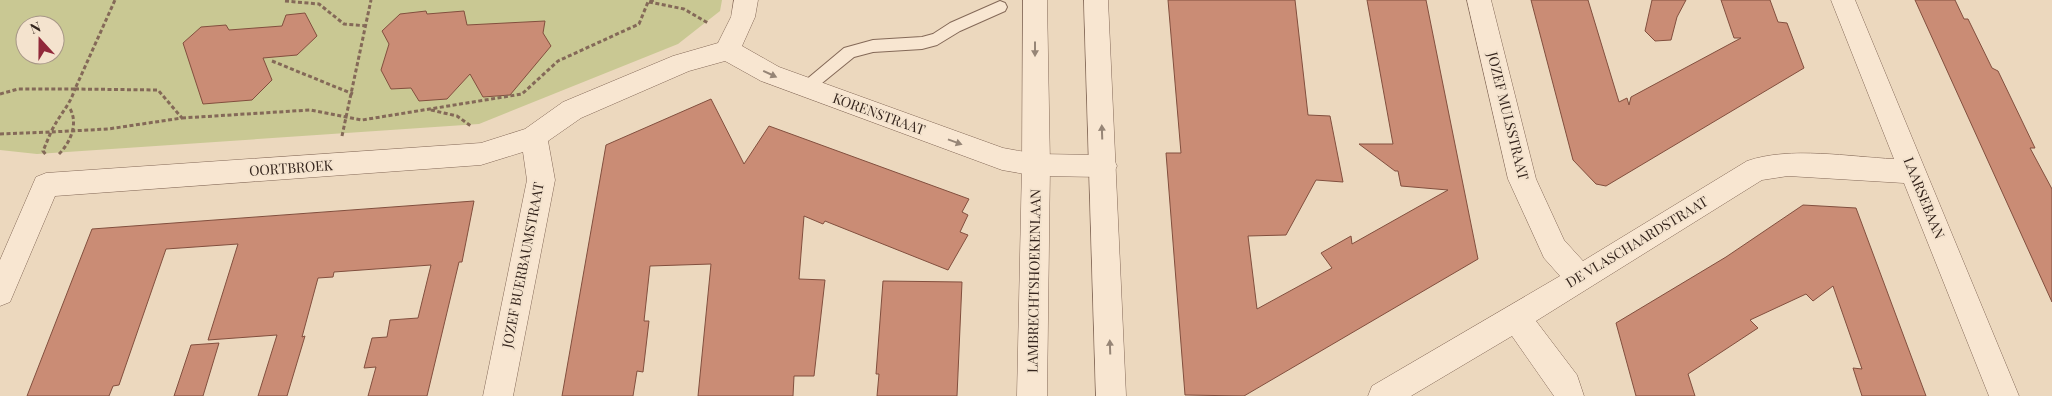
<svg xmlns="http://www.w3.org/2000/svg" width="2052" height="396" viewBox="0 0 2052 396" font-family="'Playfair Display',serif">
	<rect width="100%" height="100%" fill="#ecd8be"/>
	<path fill="#c9c893" fill-rule="evenodd" d="M0,0H722L720,11L678,44L479,124L37,154L0,150ZM25,25H55V55H25Z"/>
	<path fill="#ca8c75" stroke="#824f3e" d="M1168,0H1295L1308,115L1330,116L1343,182L1316,180L1286,235L1248,236L1257,309L1332,268L1321,253L1351,236L1352,244L1448,190L1401,186L1398,171H1395L1359,144H1393L1367,0H1426L1478,259L1244,396L1185,395L1166,153H1181Z
		M1531,0H1588L1619,102L1627,98L1629,105L1631,97L1741,38H1734L1721,0H1770L1778,22L1787,23L1804,68L1606,186L1596,184L1573,160Z
		M1652,0H1686L1677,17L1671,40L1655,41L1645,31Z
		M1915,0H1955L1964,19H1968L1992,68L1998,71L2035,148H2030L2052,189V302Z
		M426,11L427,14L464,11L467,25L545,21L543,33L551,46L510,95L483,97L470,74L447,99L419,101L411,88L391,89L381,70L389,44L382,31L400,14Z
		M305,13L317,36L297,55L263,58L272,80L252,100L203,104L183,43L201,27L226,25L229,30L282,26L286,15Z
		M711,99L744,164L769,126L969,199L962,212L968,215L960,232L968,235L948,270L825,221L823,224L804,216L799,279L825,280L814,376H794L793,396H698L711,264L650,266L644,321H649L643,372L637,371L633,396H562L606,145Z
		M474,201L462,262H459L427,396H368L376,367L364,368L372,338L387,337L390,320L418,318L431,265L334,272L333,277L318,278L302,337L305,336L287,396H258L277,335L208,340L238,244L166,249L119,385L113,386L109,396H27L92,229Z
		M1803,205L1856,208L1926,396H1862L1853,368L1862,369L1833,286L1813,301L1806,294L1750,320L1758,328L1688,374L1695,396H1636L1616,323L1726,257Z
		M883,281L962,282L957,396H877L879,374H876Z
		M219,343L203,396H174L191,345Z"/>
	<g fill="none" stroke-linecap="round" stroke-linejoin="round">
		<defs>
			<path id="service" d="M1000,1L1005,3L1007,7L1005,11L960,31L937,45L922,49L873,52L854,57L811,92L806,94L801,92L798,88L801,84L844,48L873,40L922,37L933,34L950,23Z"/>
			<path id="minor" d="M734,0H758L755,17L742,46L779,67L1003,148L1036,154L1103,155L1113,158L1117,166L1113,174L1103,177L1036,176L1002,170L761,81L725,61L689,71L581,118L548,141L555,180L513,396H483L527,180L523,152L481,165L55,196L10,302L0,306V260L36,177L46,173L481,143L525,129L563,102L673,56L718,43L731,17Z
				M1467,0H1491L1536,179L1564,240L1583,261L1747,161C1790,146 1850,157 1894,159L1831,0H1855L2019,396H1989L1904,183L1788,176L1762,180L1536,321L1577,375L1584,396H1554L1512,336L1411,396H1368L1372,386L1560,276L1544,258L1508,179Z"/>
			<path id="tertiary" d="M1023,0H1047L1050,165L1047,396H1017L1022,165Z
				M1084,0H1108L1126,396H1096Z"/>
		</defs>
		<use href="#service" stroke="#846958" stroke-width="2"/>
		<use href="#minor" stroke="#846958" stroke-width="1"/>
		<use href="#tertiary" stroke="#846958" stroke-width="1"/>
		<path stroke="#846958" stroke-width="3" stroke-dasharray="4 2.5" stroke-linecap="butt" d="M285,1L319,4L344,24L367,26
			M649,2L684,9L708,23
			M272,61L353,94
			M75,89L158,90L182,118L108,129L51,132C59,115 69,107 75,89Z
			M0,94L18,89H75L115,0
			M431,110L457,116L471,126
			M182,118L310,110L362,120L522,94L558,61L639,24L648,2L654,0
			M0,134L51,132L43,151L47,156
			M342,136L371,0
			M59,154C71,142 79,122 69,107"/>
		<use href="#service" fill="#f8e6d1" fill-rule="evenodd"/>
		<use href="#minor" fill="#f8e6d1" fill-rule="evenodd"/>
		<use href="#tertiary" fill="#f8e6d1" fill-rule="evenodd"/>
	</g>
	<defs><path id="oneway-solid" d="M-6-.8H1V-3.2L6.5 0L1 3.2V.8H-6Z" transform="scale(1.25)"/></defs>
	<g fill="#968576">
		<use href="#oneway-solid" transform="translate(1035 49) rotate(90)"/>
		<use href="#oneway-solid" transform="translate(770 74) rotate(25)"/>
		<use href="#oneway-solid" transform="translate(1102 132) rotate(-92)"/>
		<use href="#oneway-solid" transform="translate(955 142) rotate(20)"/>
		<use href="#oneway-solid" transform="translate(1110 347) rotate(-92)"/>
	</g>
	<g text-anchor="middle" stroke-width="4" stroke-linejoin="round" paint-order="stroke">
		<g font-size="14" fill="#34241c" stroke="#f4e3ce">
			<text transform="translate(879 114) rotate(20)" y="5">KORENSTRAAT</text>
			<text transform="translate(1508 116) rotate(76)" y="5">JOZEF MULSSTRAAT</text>
			<text transform="translate(291 168) rotate(-4)" y="5">OORTBROEK</text>
			<text transform="translate(1924 198) rotate(68)" y="5">LAARSEBAAN</text>
			<text transform="translate(1637 242) rotate(-31)" y="5">DE VLASCHAARDSTRAAT</text>
			<text transform="translate(523 265) rotate(-79)" y="5">JOZEF BUERBAUMSTRAAT</text>
			<text transform="translate(1034 281) rotate(-89)" y="5">LAMBRECHTSHOEKENLAAN</text>
		</g>
	</g>
	<g transform="translate(40 40) rotate(339)"><circle r="24" fill="#f4e3ce" stroke="#a79787"/>
	<path d="M0-4L9 19L0 12L-9 19Z" fill="#91293a"/>
	<text y="-8" font-size="14" font-weight="bold" text-anchor="middle" fill="#34241c">N</text>
	</g>
</svg>
